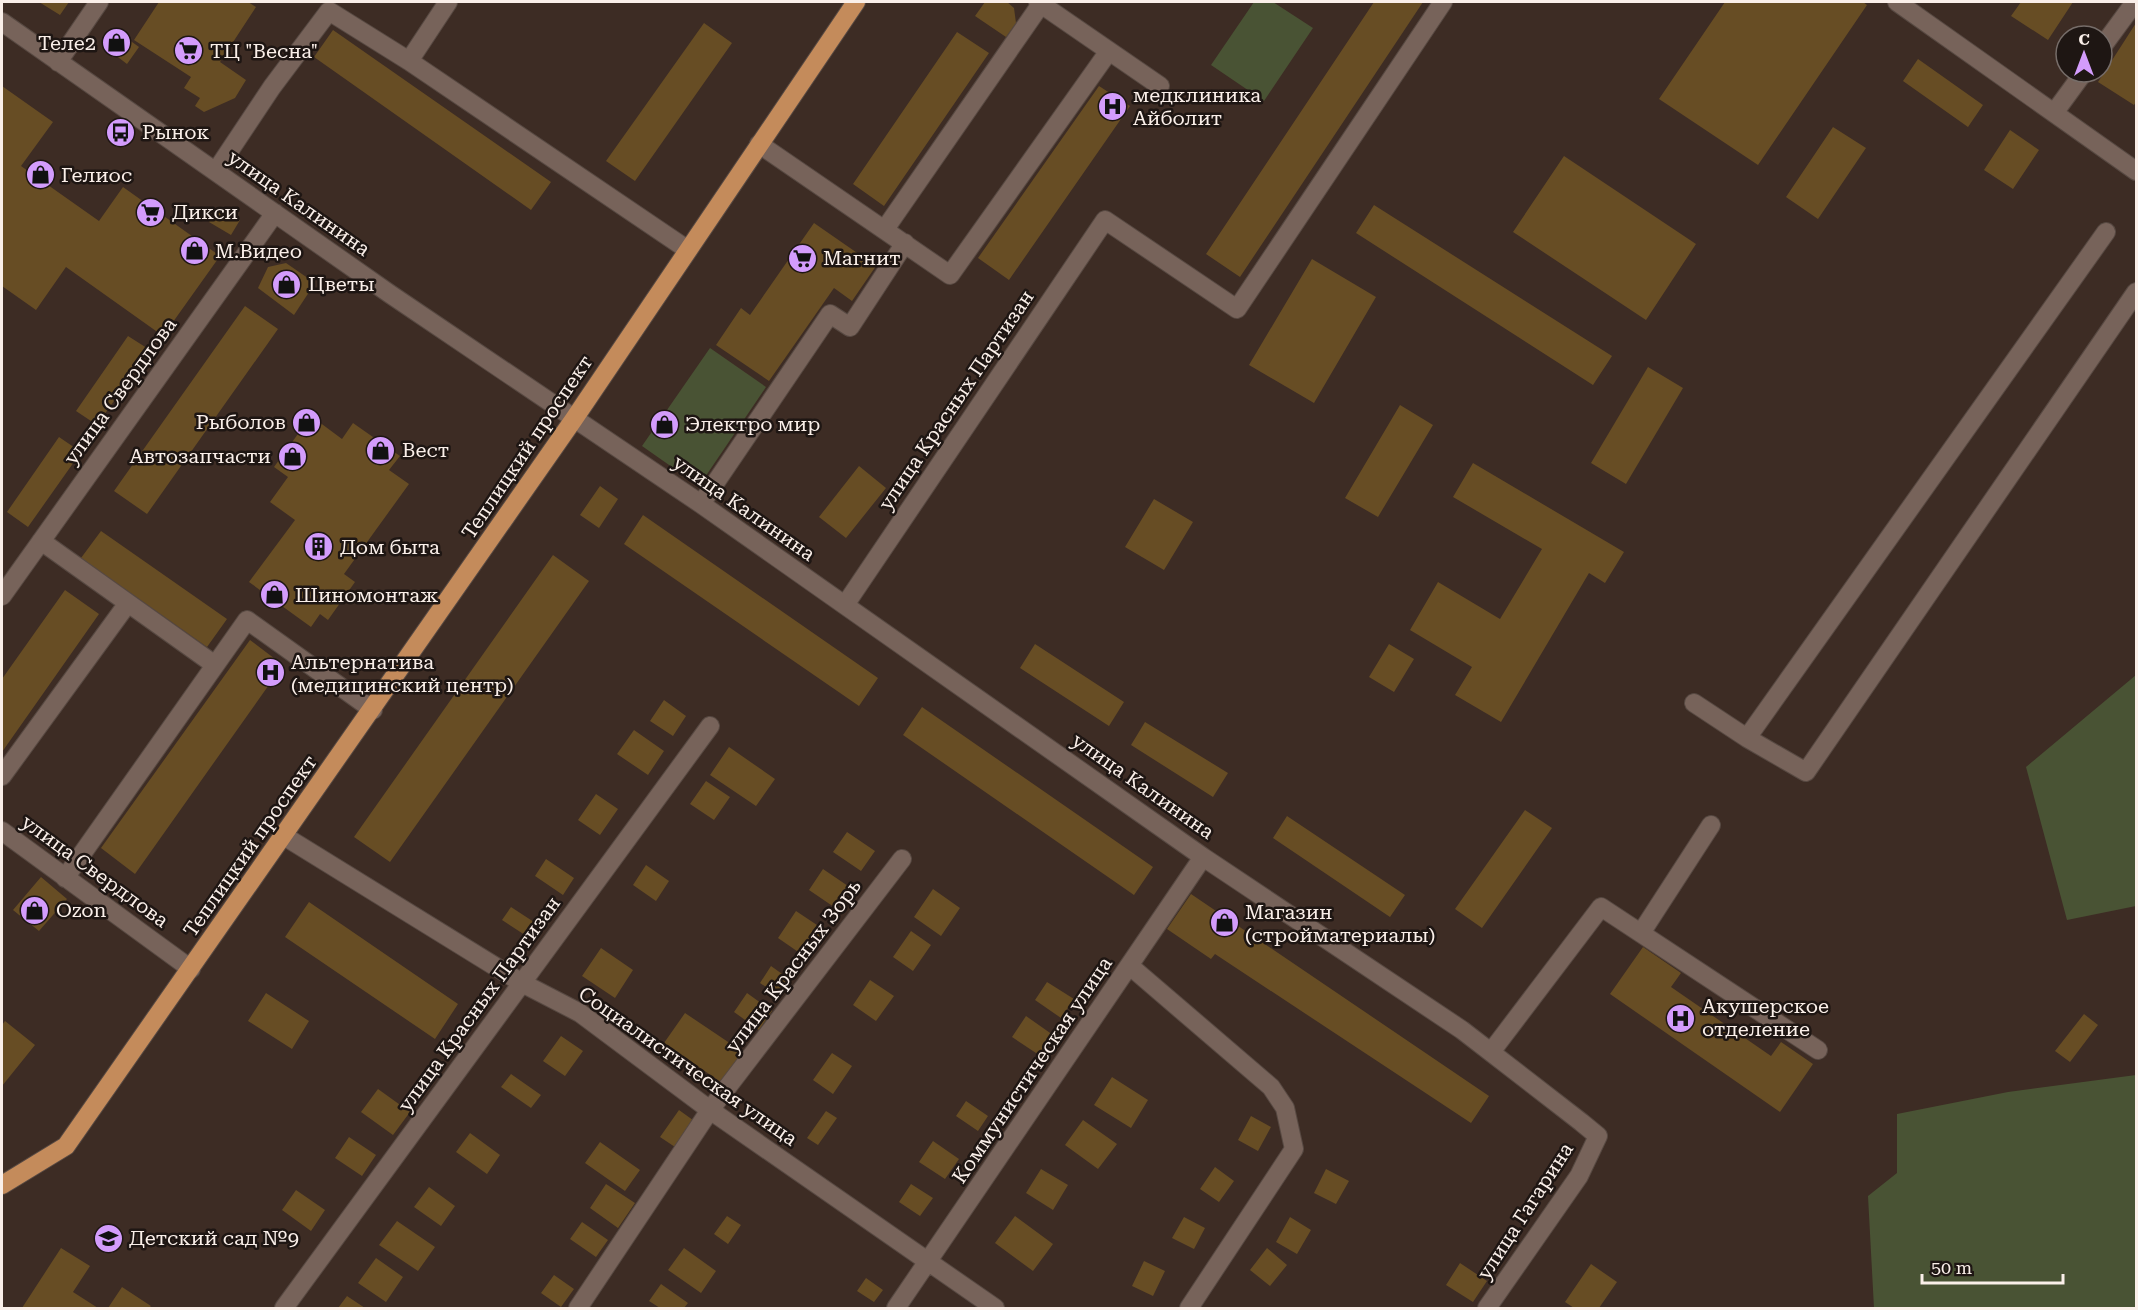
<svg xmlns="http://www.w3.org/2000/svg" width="2138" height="1310" viewBox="0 0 2138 1310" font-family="'Roboto Serif',serif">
	<rect width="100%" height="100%" fill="#3d2c24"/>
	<path fill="#495334" d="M1254,2H1273L1313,28L1264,101L1211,65Z
		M710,348L766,387L699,486L642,446Z
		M2136,675V906L2067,920L2026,767Z
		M2136,1075V1308H1874L1868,1196L1897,1173V1114L2008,1092Z"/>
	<path fill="#674d24" d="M39,2H69L60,15Z
		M159,2H248L256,7L220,62L246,80L235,98L204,112L195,106L200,98L184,88L191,77L134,40Z
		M985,2H1007L1014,8L1016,23L1006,37L975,16Z
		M1374,2H1423L1240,277L1206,254Z
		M1725,2H1863L1867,5L1758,165L1659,99Z
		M2021,2H2073L2048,40L2011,16Z
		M704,23L732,43L635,181L606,161Z
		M2136,23V102L2134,105L2098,82Z
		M114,29L139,47L127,64L102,45Z
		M333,30L551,182L531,210L314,57Z
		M957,32L989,53L884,206L853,184Z
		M1918,59L1983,105L1968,127L1903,81Z
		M2,86L53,122L21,166L99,221L123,187L220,256L163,336L66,267L36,310L2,286Z
		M1099,86L1130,106L1009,280L978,258Z
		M1833,127L1866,148L1818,219L1786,197Z
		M2010,130L2039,150L2013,189L1984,170Z
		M1564,156L1696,244L1646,320L1513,232Z
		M1374,205L1612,356L1593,385L1356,233Z
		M219,207L240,220L231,235L209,222Z
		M814,223L876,266L852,301L834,288L769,381L716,345L741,308L750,315Z
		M1312,259L1376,297L1314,403L1249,365Z
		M286,263L315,283L294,315L258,288L268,267Z
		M245,306L278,329L147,514L114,491Z
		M128,336L150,350L97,425L76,411Z
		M1648,367L1683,388L1626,484L1591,463Z
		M1400,405L1433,425L1378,517L1345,498Z
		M311,416L342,439L353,423L400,456L389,470L409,484L344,574L355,582L328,620L320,614L311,627L249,582L295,520L270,502L288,477L274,467Z
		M59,437L81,452L28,527L7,512Z
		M1473,463L1624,552L1605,583L1589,573L1501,722L1455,695L1472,667L1410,630L1438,582L1500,619L1542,549L1453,497Z
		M859,466L886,488L846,538L819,517Z
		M600,486L618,499L599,528L580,515Z
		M1154,499L1193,522L1164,570L1125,547Z
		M643,515L878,678L859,706L624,544Z
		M101,531L227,619L207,647L81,558Z
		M553,555L589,581L390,862L354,837Z
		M65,590L99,614L2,752V679Z
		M250,640L283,665L135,874L101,848Z
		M1035,644L1124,702L1109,726L1020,668Z
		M1389,644L1414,659L1394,692L1369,677Z
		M664,700L686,716L673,736L650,721Z
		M922,707L1153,867L1134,895L903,735Z
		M1145,722L1228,773L1213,797L1131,745Z
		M634,730L664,751L648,775L617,754Z
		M729,747L775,779L756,806L710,775Z
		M706,781L730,797L714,820L690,804Z
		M596,794L618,809L600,835L578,820Z
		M1525,810L1552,828L1482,928L1455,909Z
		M1287,816L1405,895L1390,917L1273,838Z
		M847,832L875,851L861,871L833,852Z
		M546,859L574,878L563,895L535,876Z
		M646,865L669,881L656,901L633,885Z
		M823,869L848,886L834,907L809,890Z
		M41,877L67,899L39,931L13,910Z
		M933,889L960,908L941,936L914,917Z
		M1191,894L1489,1096L1471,1123L1215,954L1211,959L1167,929Z
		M309,902L458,1004L435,1039L285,937Z
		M511,907L537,924L528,937L502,920Z
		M796,911L826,931L807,958L778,938Z
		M911,931L931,945L913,971L893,957Z
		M1643,947L1681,973L1671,987L1771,1056L1781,1042L1813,1064L1780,1112L1610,994Z
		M601,948L633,970L615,998L582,976Z
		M771,966L792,981L781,997L760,983Z
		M870,980L894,996L876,1021L853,1005Z
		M1047,982L1074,999L1061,1018L1035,1000Z
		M266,993L309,1021L292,1049L248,1021Z
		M747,993L772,1011L759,1030L734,1012Z
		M685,1013L746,1054L725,1085L664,1043Z
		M2084,1014L2098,1025L2070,1062L2055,1051Z
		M1026,1016L1053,1035L1039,1055L1012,1037Z
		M5,1021L35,1045L2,1086V1025Z
		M561,1036L583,1051L565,1076L543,1061Z
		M832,1053L852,1066L833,1094L813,1080Z
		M511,1074L541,1095L531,1108L501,1087Z
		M1112,1077L1148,1100L1131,1128L1094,1105Z
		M378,1089L410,1112L393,1135L361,1112Z
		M966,1101L988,1116L978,1131L956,1116Z
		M679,1110L697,1123L678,1149L660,1137Z
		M826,1111L837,1118L818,1145L807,1138Z
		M1251,1116L1271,1127L1258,1151L1238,1140Z
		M1083,1120L1117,1144L1098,1169L1065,1145Z
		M470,1133L500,1155L487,1174L456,1152Z
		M349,1137L376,1155L362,1176L335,1158Z
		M933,1141L959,1159L945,1179L919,1162Z
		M600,1142L640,1170L625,1191L585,1163Z
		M1215,1167L1234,1181L1219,1202L1200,1189Z
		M1041,1169L1068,1185L1053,1210L1026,1193Z
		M1326,1169L1349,1181L1336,1204L1314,1193Z
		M606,1184L635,1203L618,1228L590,1208Z
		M911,1184L933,1198L920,1216L899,1202Z
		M429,1187L455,1206L441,1226L414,1207Z
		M296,1190L325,1210L311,1231L282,1210Z
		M727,1216L741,1225L728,1244L714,1234Z
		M1015,1216L1053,1244L1033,1271L995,1243Z
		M1184,1217L1205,1228L1194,1249L1172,1238Z
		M1290,1217L1311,1230L1297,1254L1276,1242Z
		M397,1221L435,1247L418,1271L379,1245Z
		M582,1222L608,1240L596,1257L570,1239Z
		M61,1248L90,1266L73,1292L98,1308H22Z
		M684,1248L716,1271L701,1293L668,1270Z
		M1267,1248L1287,1265L1270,1286L1250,1270Z
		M376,1258L403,1277L386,1302L358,1283Z
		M1144,1261L1165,1271L1153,1296L1132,1286Z
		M1460,1263L1487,1281L1473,1302L1446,1285Z
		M1591,1264L1617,1282L1599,1308H1574L1565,1302Z
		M554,1275L574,1289L561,1307L541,1293Z
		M866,1278L883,1290L874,1302L857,1291Z
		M661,1284L688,1303L684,1308H660L649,1301Z
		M122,1287L151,1306L149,1308H108Z
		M347,1296L365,1308H338Z"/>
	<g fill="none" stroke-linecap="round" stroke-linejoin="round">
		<defs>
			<path id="minor" d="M1038,2L1160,86
				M1897,2L2136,171
				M2,22L390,294L701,504L1203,857L1462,1030L1581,1122L1598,1136L1579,1176L1487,1308
				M2102,47L2135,2
				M409,61L688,250
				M58,62L99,2
				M2054,113L2084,72
				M759,144L950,275L1109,51
				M216,171L272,87L329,11L409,61L448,2
				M885,229L1041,4
				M701,504L830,314L850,327L905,243
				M41,541L215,665
				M2,596L275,213
				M845,605L1105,220L1237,309L1443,2
				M1694,703L1747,738L2106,232
				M1747,738L1806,772L2136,292
				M2,776L128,603
				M2,831L191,969
				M284,836L522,983L580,1013L710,1110L995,1308
				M65,878L247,620L373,710
				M1641,933L1711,825
				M1130,966L1271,1087L1285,1108L1294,1149L1189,1308
				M1491,1052L1601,907L1818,1050
				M284,1308L710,726
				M578,1308L710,1110L902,859
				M896,1308L1203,857"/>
			<path id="major" d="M2,1185L66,1146L574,419L856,2"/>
		</defs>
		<use href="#minor" stroke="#574942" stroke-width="20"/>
		<use href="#major" stroke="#574942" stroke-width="20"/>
		<use href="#minor" stroke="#77635a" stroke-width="18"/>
		<use href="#major" stroke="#c48b5b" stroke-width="18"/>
	</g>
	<defs>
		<symbol id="shop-disc" viewBox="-11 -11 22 22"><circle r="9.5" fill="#d39cfc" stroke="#1e1613"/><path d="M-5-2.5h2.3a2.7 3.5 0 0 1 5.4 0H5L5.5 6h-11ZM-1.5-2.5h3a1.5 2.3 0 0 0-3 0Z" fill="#111"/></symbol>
		<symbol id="supermarket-disc" viewBox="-11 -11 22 22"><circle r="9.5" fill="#d39cfc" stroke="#1e1613"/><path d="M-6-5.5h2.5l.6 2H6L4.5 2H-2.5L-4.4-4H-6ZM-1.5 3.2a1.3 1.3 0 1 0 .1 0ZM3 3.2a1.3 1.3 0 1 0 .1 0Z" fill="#111"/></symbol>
		<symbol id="hospital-disc" viewBox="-11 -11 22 22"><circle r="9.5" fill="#d39cfc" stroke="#1e1613"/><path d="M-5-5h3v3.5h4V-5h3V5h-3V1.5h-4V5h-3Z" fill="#111"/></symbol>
		<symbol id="bus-disc" viewBox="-11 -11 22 22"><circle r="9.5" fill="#d39cfc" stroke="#1e1613"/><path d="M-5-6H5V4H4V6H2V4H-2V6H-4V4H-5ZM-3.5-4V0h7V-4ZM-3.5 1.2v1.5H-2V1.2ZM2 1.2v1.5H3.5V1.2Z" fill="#111"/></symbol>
		<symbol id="building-disc" viewBox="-11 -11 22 22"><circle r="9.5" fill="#d39cfc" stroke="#1e1613"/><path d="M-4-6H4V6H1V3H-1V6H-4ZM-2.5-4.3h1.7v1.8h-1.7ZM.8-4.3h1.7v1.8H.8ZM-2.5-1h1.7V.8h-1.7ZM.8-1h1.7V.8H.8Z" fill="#111"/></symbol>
		<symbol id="school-disc" viewBox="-11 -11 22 22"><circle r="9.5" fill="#d39cfc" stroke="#1e1613"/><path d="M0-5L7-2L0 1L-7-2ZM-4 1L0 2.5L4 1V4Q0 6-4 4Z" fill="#111"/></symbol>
	</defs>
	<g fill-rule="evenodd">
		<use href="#shop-disc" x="100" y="26" width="33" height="33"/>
		<use href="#supermarket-disc" x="172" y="34" width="33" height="33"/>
		<use href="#hospital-disc" x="1096" y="90" width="33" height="33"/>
		<use href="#bus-disc" x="104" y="116" width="33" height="33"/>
		<use href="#shop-disc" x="24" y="158" width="33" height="33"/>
		<use href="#supermarket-disc" x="134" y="196" width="33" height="33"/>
		<use href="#shop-disc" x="178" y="234" width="33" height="33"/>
		<use href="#supermarket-disc" x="786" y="242" width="33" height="33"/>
		<use href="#shop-disc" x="270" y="268" width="33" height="33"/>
		<use href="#shop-disc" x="290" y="406" width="33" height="33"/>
		<use href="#shop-disc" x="648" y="408" width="33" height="33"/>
		<use href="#shop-disc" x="364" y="434" width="33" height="33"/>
		<use href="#shop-disc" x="276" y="440" width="33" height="33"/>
		<use href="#building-disc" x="302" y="530" width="33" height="33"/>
		<use href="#shop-disc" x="258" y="578" width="33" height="33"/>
		<use href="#hospital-disc" x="254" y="656" width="33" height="33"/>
		<use href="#shop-disc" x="18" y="894" width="33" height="33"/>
		<use href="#shop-disc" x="1208" y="906" width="33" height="33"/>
		<use href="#hospital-disc" x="1664" y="1002" width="33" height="33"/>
		<use href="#school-disc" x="92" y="1222" width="33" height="33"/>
	</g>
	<g text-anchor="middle" stroke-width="5" stroke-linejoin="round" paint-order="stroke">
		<g font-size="20" fill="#faefe9" stroke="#1e1613" text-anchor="start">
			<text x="96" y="50" text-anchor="end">Теле2</text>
			<text x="210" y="58">ТЦ "Весна"</text>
			<text x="1133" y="102">медклиника<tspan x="1133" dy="23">Айболит</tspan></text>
			<text x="142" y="139">Рынок</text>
			<text x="61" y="182">Гелиос</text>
			<text x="172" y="219">Дикси</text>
			<text x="215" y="258">М.Видео</text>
			<text x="823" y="265">Магнит</text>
			<text x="308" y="291">Цветы</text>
			<text x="286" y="429" text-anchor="end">Рыболов</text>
			<text x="685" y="431">Электро мир</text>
			<text x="402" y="457">Вест</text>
			<text x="271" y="463" text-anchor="end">Автозапчасти</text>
			<text x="340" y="554">Дом быта</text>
			<text x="295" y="602">Шиномонтаж</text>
			<text x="291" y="669">Альтернатива<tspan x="291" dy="23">(медицинский центр)</tspan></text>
			<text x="56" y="917">Ozon</text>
			<text x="1245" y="919">Магазин<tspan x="1245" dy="23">(стройматериалы)</tspan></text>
			<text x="1702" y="1013">Акушерское<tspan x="1702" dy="23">отделение</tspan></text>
			<text x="129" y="1245">Детский сад №9</text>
		</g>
		<g font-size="20" fill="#faefe9" stroke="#1e1613">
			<text transform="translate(299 203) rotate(35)" y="7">улица Калинина</text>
			<text transform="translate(120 391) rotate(-54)" y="7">улица Свердлова</text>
			<text transform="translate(956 400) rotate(-56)" y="7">улица Красных Партизан</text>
			<text transform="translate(527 447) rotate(-56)" y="7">Теплицкий проспект</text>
			<text transform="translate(744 508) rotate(35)" y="7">улица Калинина</text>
			<text transform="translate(1143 786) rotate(35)" y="7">улица Калинина</text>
			<text transform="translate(250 846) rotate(-55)" y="7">Теплицкий проспект</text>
			<text transform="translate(95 871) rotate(36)" y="7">улица Свердлова</text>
			<text transform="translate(793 966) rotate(-53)" y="7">улица Красных Зорь</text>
			<text transform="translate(479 1004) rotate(-54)" y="7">улица Красных Партизан</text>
			<text transform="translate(688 1066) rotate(35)" y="7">Социалистическая улица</text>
			<text transform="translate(1032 1070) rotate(-56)" y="7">Коммунистическая улица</text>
			<text transform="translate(1525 1211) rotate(-57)" y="7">улица Гагарина</text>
		</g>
	</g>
	<rect width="2138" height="1310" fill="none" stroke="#faefe9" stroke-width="6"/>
	<g transform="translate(2084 54)"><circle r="28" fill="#1e1613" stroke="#766d69" stroke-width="1.5"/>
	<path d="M0-4.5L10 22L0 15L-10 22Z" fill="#d39cfc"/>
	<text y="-9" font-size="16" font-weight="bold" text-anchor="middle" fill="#faefe9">С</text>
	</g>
	<path d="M1922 1274v9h141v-9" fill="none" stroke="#faefe9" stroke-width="3"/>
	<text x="1931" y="1274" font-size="18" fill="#faefe9" stroke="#1e1613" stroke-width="4.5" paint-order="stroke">50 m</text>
</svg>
